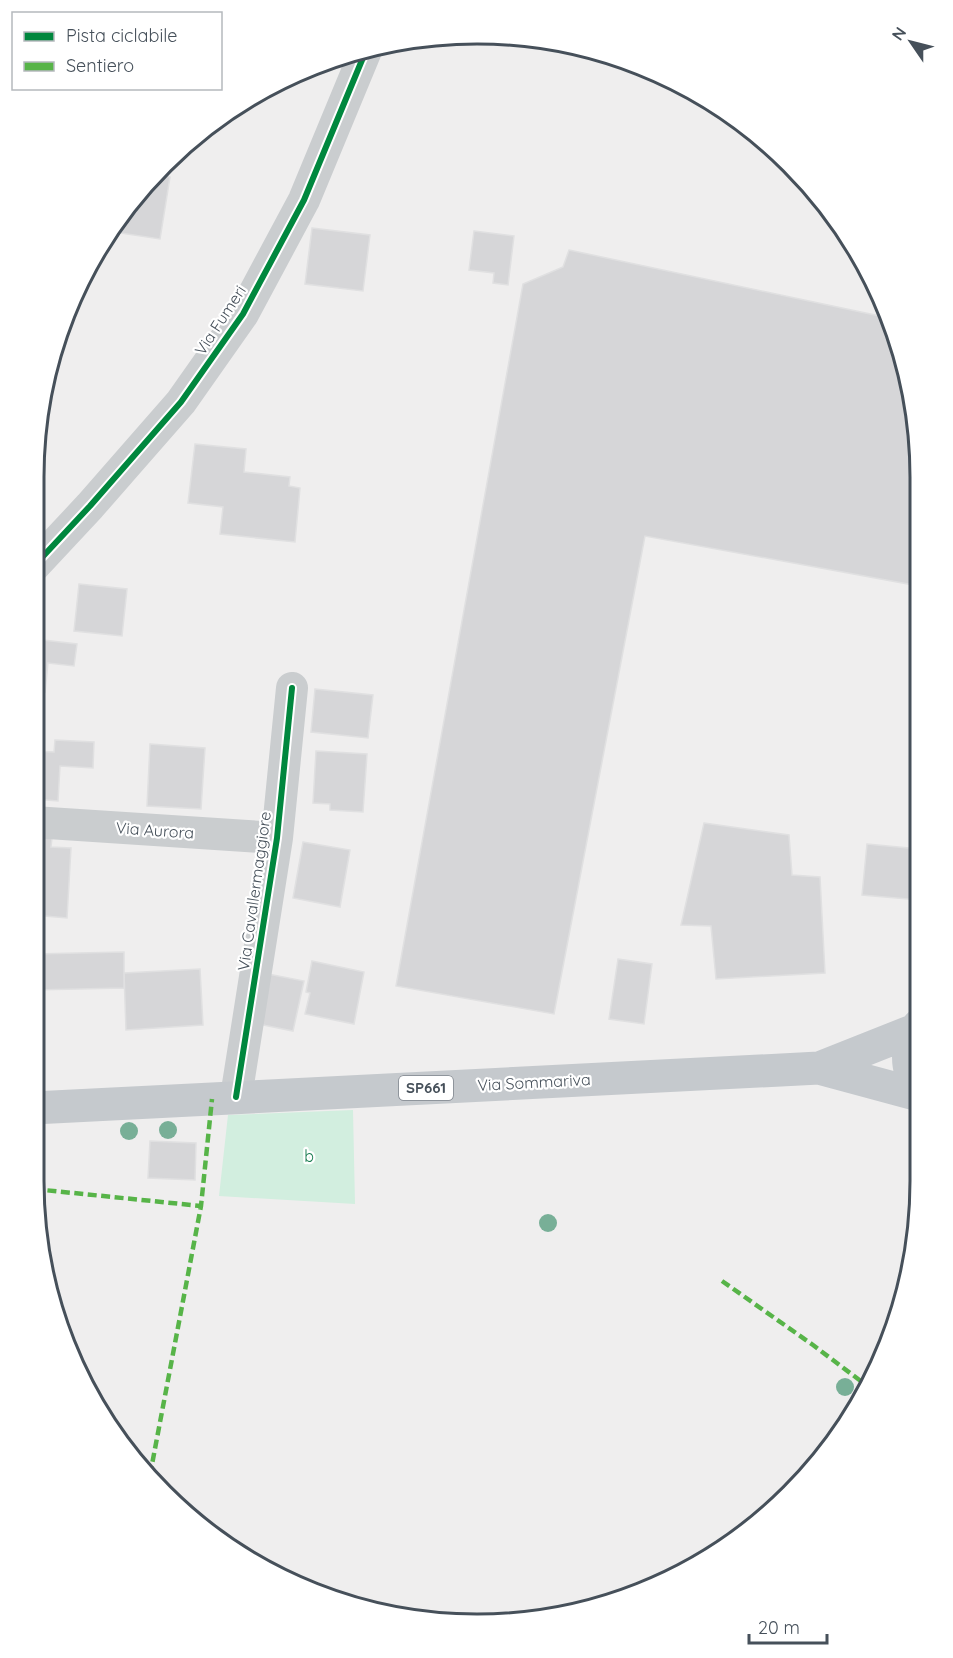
<svg xmlns="http://www.w3.org/2000/svg" width="953" height="1658" viewBox="0 0 953 1658" font-family="Quicksand,sans-serif">
	<rect width="100%" height="100%" fill="#efeeee"/>
	<path fill="#d2eedf" d="M353,1110L355,1204L219,1196L228,1115Z"/>
	<path fill="#d6d6d8" stroke="#e0e0e1" stroke-width="1.5" d="M154,174L170,177L160,239L107,231Z
		M312,228L370,235L363,291L305,284Z
		M474,231L514,236L508,285L493,283L494,273L469,270Z
		M569,250L889,318L897,334L919,447V586L645,536L554,1014L396,986L523,284L563,267Z
		M195,444L246,449L244,472L290,477L289,486L300,488L295,542L220,534L223,507L188,503Z
		M79,584L127,589L122,636L74,631Z
		M34,639L77,644L74,666L48,663L45,692L34,690Z
		M315,689L373,695L368,738L311,732Z
		M55,740L94,742L93,768L60,766L58,801L34,799V751L54,752Z
		M150,744L205,748L201,809L147,806Z
		M316,751L367,754L363,812L330,810V804L313,803Z
		M704,823L789,835L792,875L820,877L825,973L716,979L711,926L681,925Z
		M36,837L52,838L51,847L71,848L67,918L33,915V846H35Z
		M303,842L350,850L340,907L293,898Z
		M867,844L919,849V900L862,895Z
		M124,952V988L33,990V954Z
		M618,959L652,964L644,1024L609,1019Z
		M312,961L364,972L354,1024L305,1014L310,993L306,992Z
		M200,969L203,1025L126,1030L124,973Z
		M268,974L304,981L293,1031L258,1024Z
		M150,1141L196,1143L195,1180L148,1178Z"/>
	<g fill="none" stroke-linecap="round" stroke-linejoin="round">
		<path stroke="#cacdcf" stroke-width="32" d="M34,566L90,506L181,402L243,314L304,200L367,48
			M33,822L277,838
			M236,1097L277,838L292,688"/>
		<path stroke="#c5c9cd" stroke-width="33" d="M919,1025C905,1042 905,1071 919,1088
			M819,1068L919,1095
			M33,1108L819,1068L915,1030"/>
		<path stroke="#57b448" stroke-width="4.5" stroke-dasharray="9 4.5" stroke-linecap="butt" d="M34,1189L201,1206
			M722,1281L813,1345L866,1385
			M150,1475L201,1206L212,1099"/>
		<defs>
			<path id="cycleway" d="M34,566L90,506L181,402L243,314L304,200L367,48
				M236,1097L277,838L292,688"/>
		</defs>
		<use href="#cycleway" stroke="#fff" stroke-width="10"/>
		<use href="#cycleway" stroke="#00873e" stroke-width="6"/>
	</g>
	<g fill="#78af97">
		<circle cx="168" cy="1130" r="9"/>
		<circle cx="129" cy="1131" r="9"/>
		<circle cx="548" cy="1223" r="9"/>
		<circle cx="845" cy="1387" r="9"/>
	</g>
	<g text-anchor="middle" stroke-width="4.5" stroke-linejoin="round" paint-order="stroke">
		<rect fill="#fff" stroke="#7e848c" stroke-width="1.5" x="399" y="1076" width="54" height="24" rx="4.5"/>
		<g font-size="15" font-weight="bold" fill="#46505a">
			<text x="426" y="1093">SP661</text>
		</g>
		<g font-size="16" fill="#46505a" stroke="#fff">
			<text transform="translate(220 320) rotate(-57)" y="6">Via Fumeri</text>
			<text transform="translate(155 830) rotate(4)" y="6">Via Aurora</text>
			<text transform="translate(254 891) rotate(-82)" y="6">Via Cavallermaggiore</text>
			<text transform="translate(534 1082) rotate(-3)" y="6">Via Sommariva</text>
		</g>
		<g font-size="16" fill="#177b4f" stroke="#fff">
			<text x="309" y="1162">b</text>
		</g>
	</g>
	<path d="M0 0H953V1658H0ZM477 44H477A433 433 0 0 1 910 477V1181A433 433 0 0 1 477 1614H477A433 433 0 0 1 44 1181V477A433 433 0 0 1 477 44Z" fill="#fff" fill-rule="evenodd"/>
	<path fill="none" stroke="#46505a" stroke-width="3" d="M477 44H477A433 433 0 0 1 910 477V1181A433 433 0 0 1 477 1614H477A433 433 0 0 1 44 1181V477A433 433 0 0 1 477 44Z"/>
	<rect x="12" y="12" width="210" height="78" fill="#ffffff" stroke="#b5b9bd" stroke-width="1.5"/>
	<rect x="24" y="32" width="30" height="9" fill="#00873e" stroke="#b5b9bd" stroke-width="1.5"/>
	<text x="66" y="42" font-size="18" fill="#46505a">Pista ciclabile</text>
	<rect x="24" y="62" width="30" height="9" fill="#57b448" stroke="#b5b9bd" stroke-width="1.5"/>
	<text x="66" y="72" font-size="18" fill="#46505a">Sentiero</text>
	<g transform="translate(911 42) rotate(305)" stroke="#ffffff" stroke-width="4.5" paint-order="stroke">
	<path d="M0-4.5L10 22L0 15L-10 22Z" fill="#46505a"/>
	<text y="-9" font-size="16" font-weight="bold" text-anchor="middle" fill="#46505a">N</text>
	</g>
	<path d="M749 1634v9h78v-9" fill="none" stroke="#46505a" stroke-width="3"/>
	<text x="758" y="1634" font-size="18" fill="#46505a" stroke="#ffffff" stroke-width="4.5" paint-order="stroke">20 m</text>
</svg>
